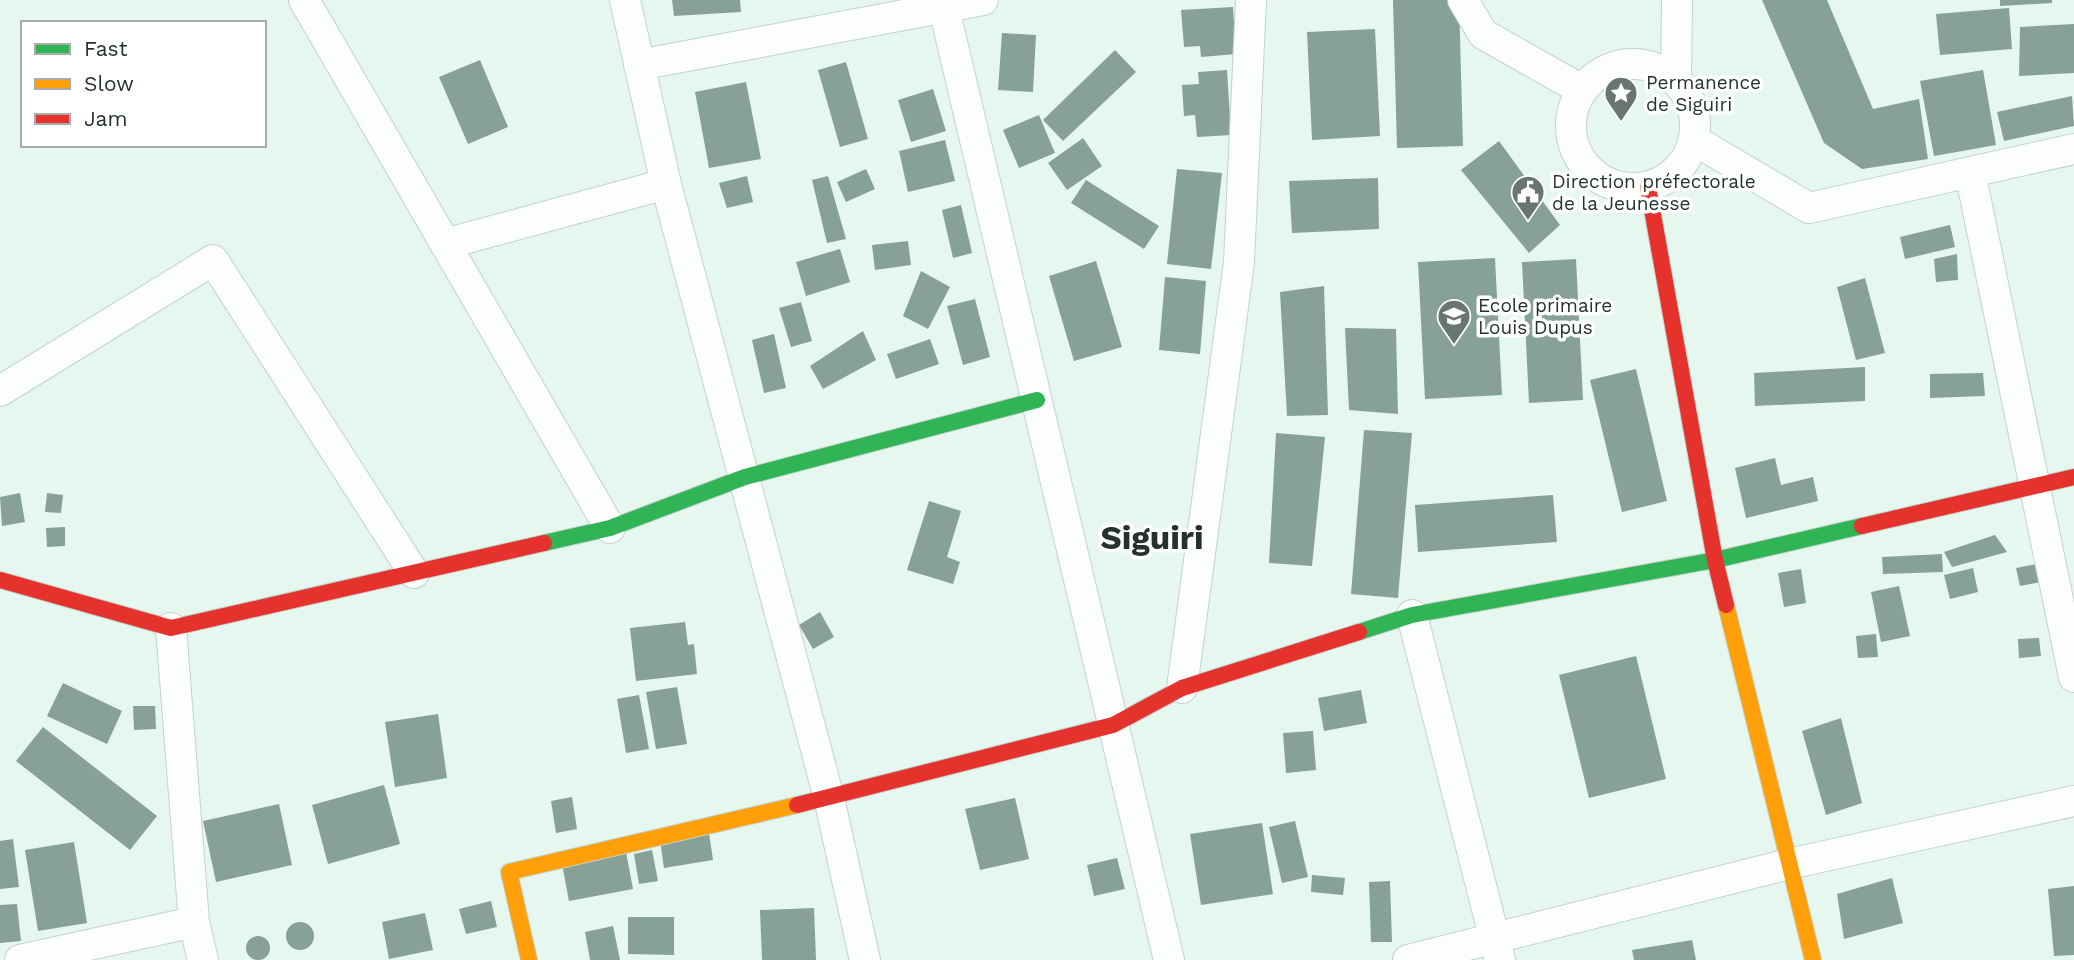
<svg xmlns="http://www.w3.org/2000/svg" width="2074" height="960" viewBox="0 0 2074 960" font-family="'Work Sans',sans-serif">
	<rect width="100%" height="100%" fill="#e5f7ee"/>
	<path fill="#87a197" d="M672,0H740L741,12L674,16Z
		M1393,0H1459L1463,146L1397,148Z
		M1762,0H1827L1873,109L1919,99L1928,159L1862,169L1824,143Z
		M2000,0H2052V3L2000,6Z
		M1233,7L1236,54L1201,57L1200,46L1184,47L1181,10Z
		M2009,8L2012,49L1940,55L1936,14Z
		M2074,24V73L2019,76L2020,27Z
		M1375,29L1380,136L1312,140L1307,32Z
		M1002,33L1036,35L1033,92L998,90Z
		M1115,50L1136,72L1063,141L1043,120Z
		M480,60L508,127L468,144L439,77Z
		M846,62L868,139L840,147L818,70Z
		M1227,70L1231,135L1197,137L1195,115L1184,116L1182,85L1199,84L1198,72Z
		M1983,70L1996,145L1934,156L1920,81Z
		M746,82L761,159L709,168L695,92Z
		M933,89L946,131L911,142L898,100Z
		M2072,96L2074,126L2004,141L1997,112Z
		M1039,115L1055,153L1019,168L1003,130Z
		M1083,138L1102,166L1067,190L1048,163Z
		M945,140L955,181L908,192L899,151Z
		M1499,141L1560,225L1529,253L1461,170Z
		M866,169L875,189L846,202L837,182Z
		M1177,169L1222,173L1211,269L1167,264Z
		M747,176L753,202L727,208L719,183Z
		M828,176L846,239L827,243L812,180Z
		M1378,178L1379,229L1292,233L1289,181Z
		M1086,180L1159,226L1144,249L1071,203Z
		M961,205L972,253L953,258L942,210Z
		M1950,225L1955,247L1905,259L1900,237Z
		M908,241L911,265L875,270L872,245Z
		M840,249L850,282L806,296L796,262Z
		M1957,254L1958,280L1936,282L1934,259Z
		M1495,258L1502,395L1425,399L1418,262Z
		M1576,259L1583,400L1529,403L1522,262Z
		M1096,261L1122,347L1074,361L1049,276Z
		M921,271L950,287L928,329L903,316Z
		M1165,277L1206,281L1200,354L1159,350Z
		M1865,278L1885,353L1856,360L1837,287Z
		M1324,286L1328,415L1287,416L1280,292Z
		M975,299L990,357L963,365L947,306Z
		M801,302L812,341L791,347L779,308Z
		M1345,328L1396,329L1398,414L1349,410Z
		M863,331L876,360L823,389L810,366Z
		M774,334L786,388L764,393L752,340Z
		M930,339L939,364L896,379L887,354Z
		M1865,367V401L1755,406L1754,373Z
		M1636,369L1667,501L1622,512L1590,380Z
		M1983,373L1985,396L1930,398V374Z
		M1364,430L1412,433L1398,598L1351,594Z
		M1276,433L1325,437L1312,566L1269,563Z
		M1775,458L1781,485L1813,477L1818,501L1746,518L1735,468Z
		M20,493L25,522L2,526L0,497Z
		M47,493L63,495L61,513L45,512Z
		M1553,495L1557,542L1418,552L1415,505Z
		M929,501L961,511L947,557L960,562L953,584L907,570Z
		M65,527V546L47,547L46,528Z
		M1995,535L2007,552L1952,567L1944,552Z
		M1942,554L1943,572L1883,574L1882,557Z
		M2037,564L2041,582L2020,586L2016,568Z
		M1973,568L1978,592L1950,599L1944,575Z
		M1801,569L1806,603L1784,607L1778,573Z
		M1899,586L1910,636L1881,642L1871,592Z
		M820,612L834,637L813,649L799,625Z
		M685,622L688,645L694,644L697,674L636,681L630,628Z
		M1876,634L1878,657L1858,658L1856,636Z
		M2039,638L2041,656L2019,658L2018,639Z
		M1636,656L1666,779L1589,798L1559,675Z
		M63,683L122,711L107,744L47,716Z
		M677,687L687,744L656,749L646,692Z
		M1361,690L1367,723L1324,731L1318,698Z
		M639,695L649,749L626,753L617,699Z
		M133,706H155L156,729L134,730Z
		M438,714L447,778L395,787L385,722Z
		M1841,718L1862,803L1826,815L1802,731Z
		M43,727L157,816L130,850L16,761Z
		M1313,731L1316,770L1286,773L1283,733Z
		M384,785L400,844L328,864L312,805Z
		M572,797L577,829L556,833L551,801Z
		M1015,798L1029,859L980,870L965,809Z
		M279,804L292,865L216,882L203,821Z
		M1295,821L1308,877L1282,883L1269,827Z
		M1262,823L1273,894L1201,905L1190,834Z
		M709,833L713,860L664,868L660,840Z
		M13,839L19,887L0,889V841Z
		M74,842L87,923L38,931L25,850Z
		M652,850L658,881L639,884L634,854Z
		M626,852L633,889L569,901L562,864Z
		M1117,858L1125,889L1094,896L1087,865Z
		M1312,875L1345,878L1343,895L1311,892Z
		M1892,878L1903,923L1844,939L1837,894Z
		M1390,881L1392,942H1371L1369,882Z
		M2074,886V955L2054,956L2048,889Z
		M491,901L497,927L466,934L459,909Z
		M17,904L21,941L0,943V905Z
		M814,908L816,960H762L760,910Z
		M425,913L433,950L389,959L382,922Z
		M628,917H674V955L628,954Z
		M286 936a14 14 0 1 1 28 0a14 14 0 1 1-28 0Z
		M613,926L620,960H590L585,932Z
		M246 948a12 12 0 1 1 24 0a12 12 0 1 1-24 0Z
		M1692,940L1696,960H1634L1632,950Z"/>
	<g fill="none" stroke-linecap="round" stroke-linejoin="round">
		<defs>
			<path id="street" d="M304,0L610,528
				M625,0L666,184L829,798L865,960
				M942,0L1169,960
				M1463,0L1483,34L1582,90
				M1571 126a62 62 0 1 1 124 0a62 62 0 1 1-124 0Z
				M639,65L983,0
				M1676,81L1677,0
				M1694,140L1809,208L2074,149
				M1970,172L2074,677
				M445,244L666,184
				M0,391L213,260L414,573
				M1412,615L1500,960
				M171,628L194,922L203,960
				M1182,688L1239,262L1251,0
				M20,960L194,922
				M1408,960L1789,864L2074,801"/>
			<path id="fast" d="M544,543L610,528L745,477L1037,400
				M1359,632L1412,615L1715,560L1862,526"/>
			<path id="slow" d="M1726,605L1813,960
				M529,960L509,872L797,805"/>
			<path id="jam" d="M1648,187L1715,560L1726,605
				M1862,526L2074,477
				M0,580L171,628L544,543
				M797,805L1113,725L1182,688L1359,632"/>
		</defs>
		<use href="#street" stroke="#c4d2cb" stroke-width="32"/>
		<use href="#fast" stroke="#c4d2cb" stroke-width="18"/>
		<use href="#slow" stroke="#c4d2cb" stroke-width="18"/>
		<use href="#jam" stroke="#c4d2cb" stroke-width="18"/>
		<use href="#street" stroke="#fbfefc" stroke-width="30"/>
		<use href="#fast" stroke="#30b455" stroke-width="16"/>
		<use href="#slow" stroke="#ff9f0a" stroke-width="16"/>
		<use href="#jam" stroke="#e5322d" stroke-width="16"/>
	</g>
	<defs>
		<symbol id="sight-pin" viewBox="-11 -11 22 30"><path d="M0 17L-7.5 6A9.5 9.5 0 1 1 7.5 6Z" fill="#68766f" stroke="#fff"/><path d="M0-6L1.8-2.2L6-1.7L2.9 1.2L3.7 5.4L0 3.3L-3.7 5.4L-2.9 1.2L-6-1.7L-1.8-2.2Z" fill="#fff"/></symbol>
		<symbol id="civic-pin" viewBox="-11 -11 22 30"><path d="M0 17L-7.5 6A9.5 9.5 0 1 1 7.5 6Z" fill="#68766f" stroke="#fff"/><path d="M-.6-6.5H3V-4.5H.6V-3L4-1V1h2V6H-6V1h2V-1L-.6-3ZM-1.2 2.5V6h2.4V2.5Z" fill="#fff"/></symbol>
		<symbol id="school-pin" viewBox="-11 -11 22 30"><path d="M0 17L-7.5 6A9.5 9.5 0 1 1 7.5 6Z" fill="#68766f" stroke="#fff"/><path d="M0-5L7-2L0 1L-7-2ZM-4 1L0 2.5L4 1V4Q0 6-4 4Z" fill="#fff"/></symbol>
	</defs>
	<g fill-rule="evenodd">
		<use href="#sight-pin" x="1602" y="74" width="38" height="52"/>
		<use href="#civic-pin" x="1509" y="173" width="38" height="52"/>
		<use href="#school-pin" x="1435" y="297" width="38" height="52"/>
	</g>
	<g text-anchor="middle" stroke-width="7" stroke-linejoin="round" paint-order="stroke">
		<g font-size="19" fill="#25312b" stroke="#fff" text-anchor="start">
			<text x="1646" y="89">Permanence<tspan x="1646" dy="22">de Siguiri</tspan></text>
			<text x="1552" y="188">Direction préfectorale<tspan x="1552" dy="22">de la Jeunesse</tspan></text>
			<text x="1478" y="312">Ecole primaire<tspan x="1478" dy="22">Louis Dupus</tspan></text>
		</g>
		<g font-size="33" font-weight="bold" fill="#25312b" stroke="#fff">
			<text x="1152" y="549">Siguiri</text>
		</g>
	</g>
	<rect x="21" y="21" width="245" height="126" fill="#ffffff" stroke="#a8adaa" stroke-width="2"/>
	<rect x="35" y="44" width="35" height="10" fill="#30b455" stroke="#a8adaa" stroke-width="2"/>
	<text x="84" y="56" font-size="21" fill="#25312b">Fast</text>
	<rect x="35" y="79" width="35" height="10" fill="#ff9f0a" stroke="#a8adaa" stroke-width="2"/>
	<text x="84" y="91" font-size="21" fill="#25312b">Slow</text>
	<rect x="35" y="114" width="35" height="10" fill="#e5322d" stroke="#a8adaa" stroke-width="2"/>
	<text x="84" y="126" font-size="21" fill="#25312b">Jam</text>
</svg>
